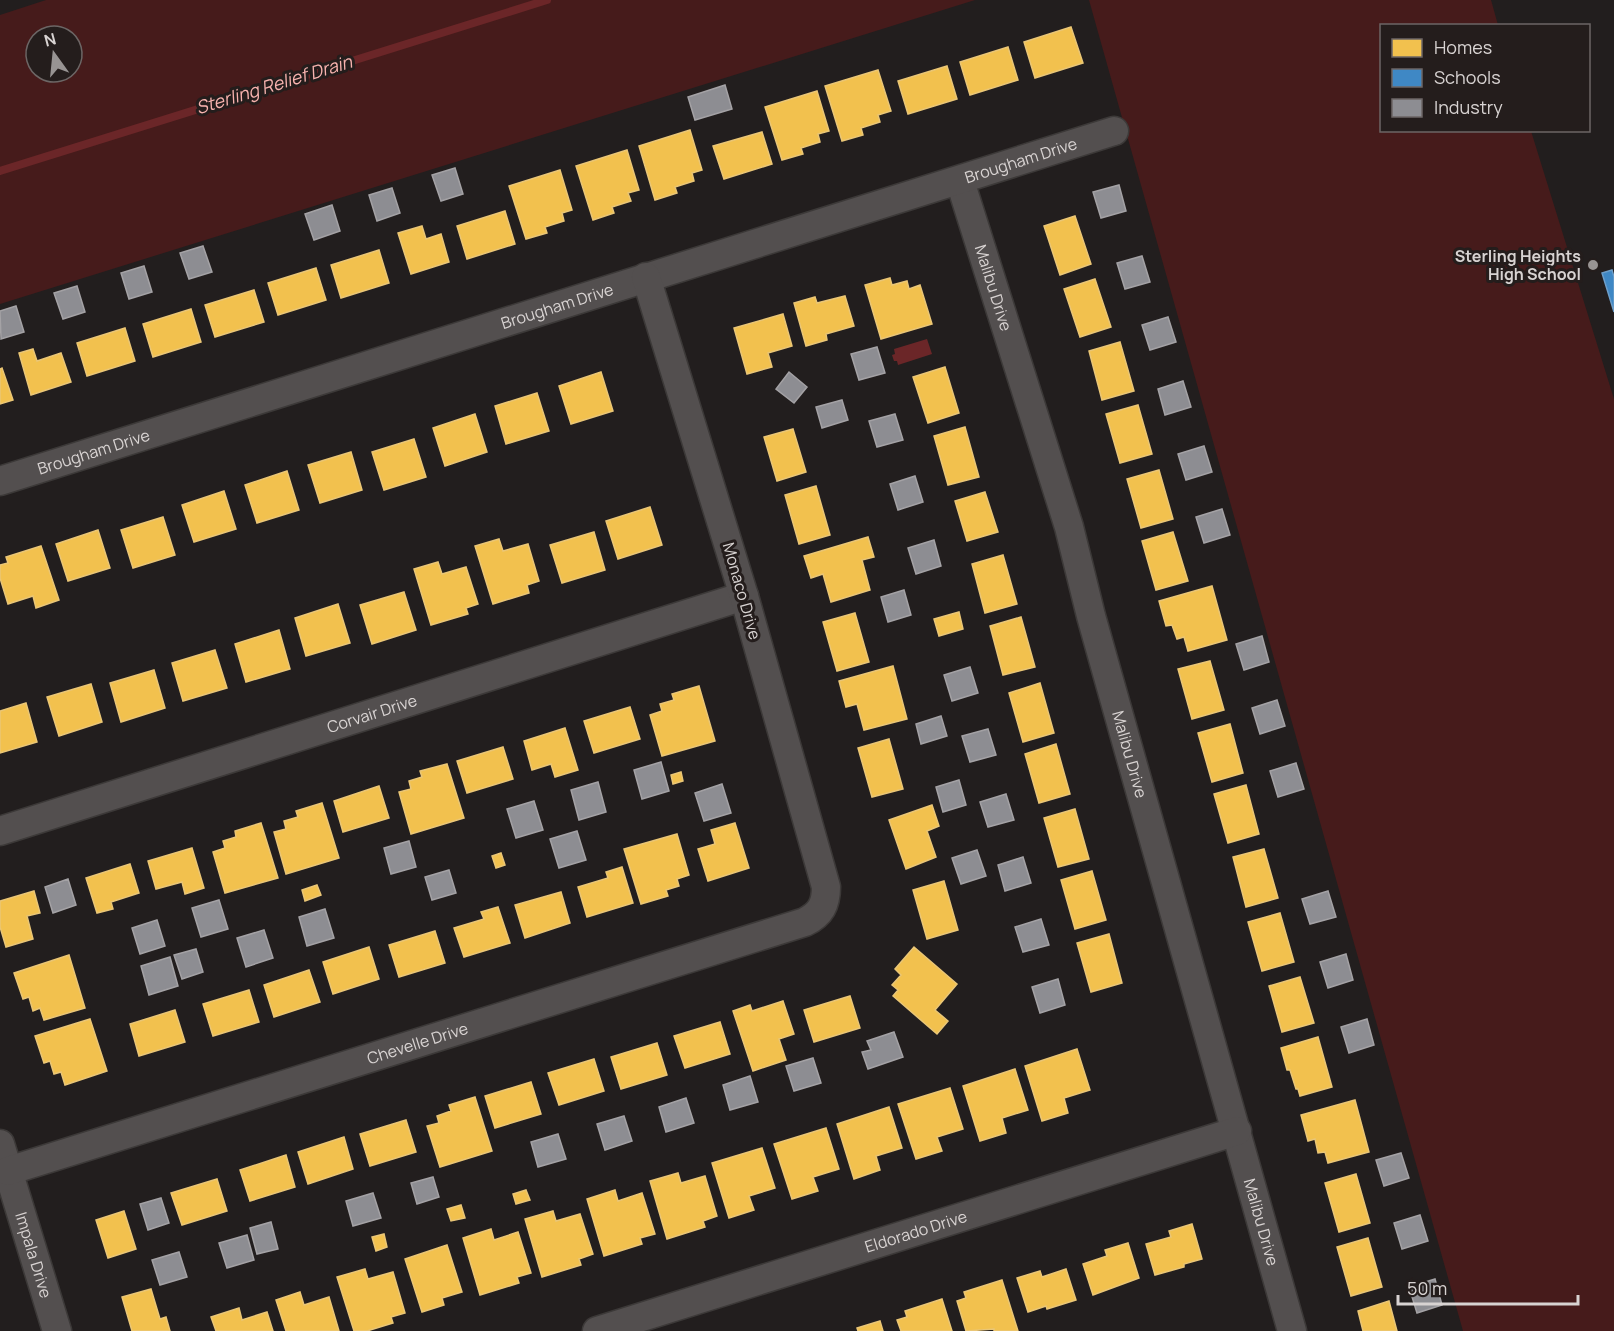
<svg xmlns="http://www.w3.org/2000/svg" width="1614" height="1331" viewBox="0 0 1614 1331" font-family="Manrope,sans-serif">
	<rect width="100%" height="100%" fill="#221e1e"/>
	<path fill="#461b1b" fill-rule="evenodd" d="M46,0H975L0,304V15ZM36,36H72V72H36Z
		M1089,0H1491L1498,25L1382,26V130L1531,131L1614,399V1331H1463Z"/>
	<path fill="#6b2628" d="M927,339L932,354L898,365L897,361H894L892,355L895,354L894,349Z"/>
	<path fill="#f2c14e" stroke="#eac676" stroke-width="1.5" d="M1071,27L1083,63L1035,78L1024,42Z
		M1008,47L1018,80L970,95L960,62Z
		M947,66L957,99L908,114L898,81Z
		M878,70L891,111L878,115L880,122L861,128L863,135L842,141L825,86Z
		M817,91L829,131L818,134L820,142L801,148L803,154L782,160L765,107Z
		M690,130L702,170L692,173L694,181L675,187L677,193L655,200L639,146Z
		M762,132L772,164L724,179L713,146Z
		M627,150L639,190L628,193L631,201L612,207L614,213L593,220L576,166Z
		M560,170L572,210L562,213L564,221L545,227L547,233L526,239L509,186Z
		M505,211L515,244L467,259L457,226Z
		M1075,216L1091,264L1060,275L1044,226Z
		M422,226L426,239L441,234L449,262L411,274L398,233Z
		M379,250L389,283L341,298L331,265Z
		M316,268L326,300L278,315L268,283Z
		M890,278L892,285L907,281L909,289L920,285L932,324L881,339L865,285Z
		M1095,279L1111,327L1080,337L1064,289Z
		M254,290L264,322L215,337L205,305Z
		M845,296L854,326L826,334L827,340L806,346L794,303L815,297L817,303Z
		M191,309L201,342L153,357L143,324Z
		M783,314L792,346L768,353L772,367L747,374L734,328Z
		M125,328L135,361L87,376L77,343Z
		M1120,342L1134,391L1102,400L1089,351Z
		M33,349L37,361L61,353L71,382L31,395L19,353Z
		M945,367L959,413L928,423L913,377Z
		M2,368L13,400L0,404V369Z
		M601,372L613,411L571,424L559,386Z
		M537,393L549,431L506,444L495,406Z
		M1138,405L1152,454L1120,463L1106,414Z
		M475,414L487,452L445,466L433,428Z
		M965,427L979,477L948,485L934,436Z
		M793,429L806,472L777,481L764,437Z
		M414,439L426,477L384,490L372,452Z
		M351,452L362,490L320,503L308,465Z
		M1159,470L1173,519L1141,528L1127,479Z
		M287,471L299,510L257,523L245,485Z
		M816,486L830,535L799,544L785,495Z
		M224,491L236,529L194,542L182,505Z
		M985,492L998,532L967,541L955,501Z
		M650,507L662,545L618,559L606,521Z
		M163,517L175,555L133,568L121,530Z
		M98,530L110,568L68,581L56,544Z
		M594,532L605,570L562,583L550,545Z
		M1173,532L1188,581L1156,590L1142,541Z
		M868,537L874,557L862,560L870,590L831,602L823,574L811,578L804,556Z
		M499,539L503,551L528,544L539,581L527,585L529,593L493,604L475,546Z
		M41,546L59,600L36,608L33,596L8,604L0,578V565L8,563L6,557Z
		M1003,555L1017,604L985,613L972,564Z
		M438,562L442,574L466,567L478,604L466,608L468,614L431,625L414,569Z
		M1212,586L1227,640L1188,651L1184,637L1177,639L1172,625L1166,626L1159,601Z
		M404,592L416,630L372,644L360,605Z
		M338,604L350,643L306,656L295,618Z
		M959,612L963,629L939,636L934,619Z
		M855,613L869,662L837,671L823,622Z
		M1021,617L1035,667L1003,675L990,626Z
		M279,630L290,669L246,682L235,644Z
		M215,650L227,688L183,701L172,663Z
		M1210,661L1224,710L1192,719L1178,669Z
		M893,666L907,719L864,730L857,704L846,707L839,681Z
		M154,670L165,708L121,722L110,683Z
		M1040,683L1054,733L1023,742L1009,693Z
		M91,684L102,722L59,736L47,697Z
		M699,686L715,741L662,756L650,715L662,711L660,704L674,700L672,694Z
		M26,703L37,742L0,753V711Z
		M630,707L640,739L594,753L584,721Z
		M1230,724L1243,773L1212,782L1198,733Z
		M565,728L578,770L555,777L551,764L532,770L524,741Z
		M889,739L903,789L872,797L858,748Z
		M1056,744L1070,794L1039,803L1025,754Z
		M503,747L513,779L467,793L457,761Z
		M447,764L464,818L411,834L399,792L411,789L409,781L422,777L420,771Z
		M681,772L683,781L673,784L671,775Z
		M1246,785L1259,834L1228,843L1214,794Z
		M379,786L389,818L343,832L334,801Z
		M322,803L339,858L286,874L274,832L286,829L284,821L298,817L296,811Z
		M932,805L939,826L927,831L936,857L906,869L889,820Z
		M1075,809L1089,859L1058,867L1044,818Z
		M261,823L278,878L225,893L213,852L225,848L223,841L236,837L235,831Z
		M735,823L749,868L708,881L698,849L715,844L711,830Z
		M677,834L689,875L677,879L679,886L666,890L668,896L641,904L624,849Z
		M192,848L204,888L185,894L182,882L156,889L148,861Z
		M1264,849L1278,898L1246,907L1233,857Z
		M501,853L505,865L496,868L492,856Z
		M130,864L139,893L111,902L113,909L97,913L86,878Z
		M622,867L633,903L587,917L578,887L608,878L606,872Z
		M1092,871L1106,920L1075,929L1061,880Z
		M944,881L958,930L927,939L913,890Z
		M317,885L321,895L305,901L302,890Z
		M34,891L40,913L27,916L33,939L6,947L0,927V901Z
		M561,892L570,923L525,938L515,905Z
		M498,907L510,943L464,957L454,928L484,919L481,912Z
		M1280,913L1294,962L1262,971L1248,922Z
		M435,931L445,963L399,977L389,945Z
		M1109,934L1122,983L1091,992L1077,943Z
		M369,947L379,979L333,994L323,962Z
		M914,947L957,984L935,1010L948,1021L937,1034L893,996L898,990L892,985L901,975L895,969Z
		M69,955L85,1008L44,1020L40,1008L33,1011L29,997L23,999L14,973Z
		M309,970L320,1002L274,1017L264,985Z
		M1300,977L1314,1023L1282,1032L1269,986Z
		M249,990L259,1022L213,1036L203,1004Z
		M850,996L860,1028L814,1042L804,1010Z
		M783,1001L794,1034L779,1039L786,1060L753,1071L733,1011L750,1005L752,1011Z
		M175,1010L185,1042L139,1056L130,1024Z
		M90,1019L107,1071L65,1085L61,1072L54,1074L50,1061L44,1063L35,1036Z
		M720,1022L730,1054L685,1068L674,1036Z
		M1318,1037L1332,1087L1300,1096L1298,1089H1296L1290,1070H1287L1281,1048Z
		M657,1043L667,1075L621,1089L611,1057Z
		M1077,1049L1090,1090L1064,1098L1068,1113L1042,1121L1025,1066Z
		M594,1059L604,1091L559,1105L548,1073Z
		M1015,1069L1028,1110L1002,1118L1006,1133L980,1141L963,1086Z
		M531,1082L541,1114L495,1128L485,1096Z
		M950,1088L963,1129L937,1137L942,1151L916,1159L898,1104Z
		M475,1097L492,1151L440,1167L427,1126L439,1123L437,1116L451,1111L449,1105Z
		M1355,1100L1369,1152L1328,1163L1325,1152L1318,1153L1315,1139L1308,1141L1301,1115Z
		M889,1107L902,1148L876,1156L880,1170L854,1179L837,1124Z
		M406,1120L416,1152L370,1166L360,1134Z
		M826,1128L839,1169L813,1177L818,1191L792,1199L774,1144Z
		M344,1137L353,1169L308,1184L298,1152Z
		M762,1148L775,1188L749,1196L754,1210L729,1218L712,1163Z
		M286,1155L295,1187L250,1201L240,1170Z
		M678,1173L681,1183L705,1176L717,1216L703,1221L705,1227L667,1239L650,1181Z
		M1356,1174L1370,1223L1339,1232L1325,1183Z
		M217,1179L227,1211L182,1225L171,1193Z
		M526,1190L530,1200L516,1204L513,1194Z
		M615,1190L618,1201L642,1193L655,1234L640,1238L642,1244L604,1256L587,1199Z
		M461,1205L465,1218L451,1221L447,1209Z
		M124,1211L136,1249L108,1258L96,1220Z
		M553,1211L556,1221L580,1214L593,1254L579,1259L581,1265L542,1277L525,1219Z
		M1192,1224L1202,1259L1184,1264V1267L1155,1275L1146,1244L1171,1237L1169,1231Z
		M491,1229L494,1240L518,1232L531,1273L517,1277L519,1283L480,1295L463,1238Z
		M384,1234L387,1247L376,1251L372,1237Z
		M1368,1238L1382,1287L1351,1296L1337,1247Z
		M1128,1243L1139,1278L1093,1295L1083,1264L1107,1256L1105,1250Z
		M447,1245L462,1292L442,1298L444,1305L422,1312L405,1259Z
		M365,1269L368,1279L393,1272L405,1313L391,1317L393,1323L367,1331H354L337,1277Z
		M1066,1269L1076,1300L1047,1309L1046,1306L1028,1312L1017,1278L1040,1271L1042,1277Z
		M1002,1280L1018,1331H994V1329L966,1331L957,1301L966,1298L964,1292Z
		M151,1289L160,1319L166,1317L170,1331H132L122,1297Z
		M300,1292L304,1305L329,1297L339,1331H286L276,1300Z
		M942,1299L952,1331H901L897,1320L907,1317L905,1311Z
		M1389,1301L1397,1331H1363L1358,1311Z
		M239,1308L242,1320L267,1312L273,1331H216L211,1317Z
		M880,1321L883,1331H858L857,1328Z"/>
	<path fill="#3f88c5" stroke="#6d9ec9" stroke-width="1.5" d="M1612,270L1614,277V312L1602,273Z"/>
	<path fill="#8d8d92" stroke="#a4a2a5" stroke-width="1.5" d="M725,85L732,109L695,120L688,97Z
		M455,168L463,194L441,201L432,175Z
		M1119,185L1126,211L1101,218L1093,192Z
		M392,188L400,213L377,221L369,195Z
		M332,205L340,231L314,240L305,214Z
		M203,246L212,272L189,279L180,253Z
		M1142,256L1150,282L1125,289L1117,263Z
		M144,266L152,292L129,299L121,273Z
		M77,286L85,312L63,319L54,293Z
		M16,306L24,332L1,339L0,311Z
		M1168,317L1176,342L1150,350L1142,325Z
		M877,347L885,373L859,380L851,354Z
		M789,372L807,387L794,403L776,389Z
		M1183,381L1191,407L1165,415L1158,389Z
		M842,400L848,420L822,428L816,407Z
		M895,414L903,440L877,447L869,421Z
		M1204,446L1212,472L1186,480L1178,454Z
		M915,476L923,502L898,510L890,484Z
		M1222,509L1230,535L1204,543L1196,517Z
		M934,540L941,566L916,574L908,548Z
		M904,590L911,615L888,622L881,597Z
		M1262,636L1269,662L1244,670L1236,644Z
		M970,667L978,693L952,701L944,675Z
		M1277,700L1285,726L1260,734L1252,708Z
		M941,716L947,736L921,744L916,724Z
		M988,729L996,755L970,762L962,736Z
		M661,762L669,791L642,799L634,770Z
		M1296,763L1304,789L1278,797L1270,771Z
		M959,780L966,805L943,812L936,787Z
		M598,782L606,812L579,820L571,790Z
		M722,784L731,813L704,821L695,793Z
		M1006,794L1014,820L988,827L980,802Z
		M534,801L543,830L516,838L507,809Z
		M577,831L586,860L559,868L550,839Z
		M409,841L416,867L391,874L384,848Z
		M977,850L986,876L961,884L952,858Z
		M1023,857L1031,883L1005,891L998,865Z
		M449,870L456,893L432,900L425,877Z
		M68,879L76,905L53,913L45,887Z
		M1328,891L1336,917L1310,924L1302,899Z
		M219,900L228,929L201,937L192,908Z
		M325,909L334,938L307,946L299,917Z
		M1041,919L1049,945L1023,952L1015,927Z
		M157,920L165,946L140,954L132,928Z
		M264,930L273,958L246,967L237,938Z
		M196,949L203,972L182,979L174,955Z
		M1346,954L1353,980L1328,988L1320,962Z
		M170,957L178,986L149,995L141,966Z
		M1058,979L1065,1005L1040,1013L1032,987Z
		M1367,1019L1374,1045L1349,1053L1341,1027Z
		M894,1032L903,1057L868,1069L862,1052L871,1050L867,1041Z
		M813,1058L821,1083L794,1091L786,1066Z
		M750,1076L758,1102L730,1110L723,1085Z
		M686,1098L694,1123L666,1132L659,1107Z
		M624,1116L632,1141L605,1150L597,1124Z
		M558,1134L566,1159L538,1167L531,1142Z
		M1401,1153L1409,1178L1384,1186L1376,1160Z
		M433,1177L439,1197L417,1204L411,1183Z
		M373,1193L381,1218L353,1226L346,1201Z
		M161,1198L169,1223L148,1230L140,1204Z
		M1420,1215L1428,1241L1402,1249L1394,1223Z
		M271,1222L278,1249L257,1254L250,1228Z
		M247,1235L254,1260L227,1268L219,1243Z
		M179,1252L187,1277L160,1285L152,1260Z
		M1435,1279L1442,1305L1417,1313L1409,1287Z"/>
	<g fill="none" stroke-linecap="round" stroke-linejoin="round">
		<path stroke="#6b2628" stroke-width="8" d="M0,171L547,0"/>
		<defs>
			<g id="street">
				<path id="s1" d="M960,181L1069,527L1091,616L1292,1331"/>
				<path id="s2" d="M0,481L1114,131"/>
				<path id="s3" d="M0,831L744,596"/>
				<path id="s4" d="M0,1144L57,1331"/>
				<path id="s5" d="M8,1171L805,922C821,914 826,904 826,887L744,596L646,277"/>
				<path id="s6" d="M597,1331L1237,1131"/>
			</g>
		</defs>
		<use href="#street" stroke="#3c3938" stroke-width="31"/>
		<use href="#street" stroke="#534f4f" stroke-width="28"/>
	</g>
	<circle fill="#989493" stroke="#241d1c" stroke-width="2" cx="1593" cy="265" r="6"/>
	<g text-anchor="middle" stroke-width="6" stroke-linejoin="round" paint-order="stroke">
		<g font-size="16" fill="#d8d3d2" stroke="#241d1c">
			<text dy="6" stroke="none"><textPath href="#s2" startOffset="1070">Brougham Drive</textPath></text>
			<text dy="6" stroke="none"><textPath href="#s1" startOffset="112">Malibu Drive</textPath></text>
			<text dy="6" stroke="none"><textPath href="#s2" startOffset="584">Brougham Drive</textPath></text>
			<text dy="6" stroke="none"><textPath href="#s2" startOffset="98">Brougham Drive</textPath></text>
			<text transform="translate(742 591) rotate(74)" y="6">Monaco Drive</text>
			<text dy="6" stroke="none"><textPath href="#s3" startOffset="390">Corvair Drive</textPath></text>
			<text dy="6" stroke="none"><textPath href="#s1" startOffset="598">Malibu Drive</textPath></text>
			<text dy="6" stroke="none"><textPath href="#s5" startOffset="429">Chevelle Drive</textPath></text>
			<text dy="6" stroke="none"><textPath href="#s1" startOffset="1084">Malibu Drive</textPath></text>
			<text dy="6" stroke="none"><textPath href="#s6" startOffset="334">Eldorado Drive</textPath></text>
			<text dy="6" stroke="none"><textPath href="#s4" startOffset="116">Impala Drive</textPath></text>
		</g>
		<g font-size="16" font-weight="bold" fill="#d8d3d2" stroke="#241d1c" text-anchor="end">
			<text x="1581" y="262">Sterling Heights<tspan x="1581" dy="18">High School</tspan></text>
		</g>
		<g font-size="18" font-style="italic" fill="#f8b3af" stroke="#241d1c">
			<text transform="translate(274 85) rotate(-17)" y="6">Sterling Relief Drain</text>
		</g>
	</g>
	<rect x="1380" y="24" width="210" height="108" fill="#241d1c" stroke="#6c6665" stroke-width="1.5"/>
	<rect x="1392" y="39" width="30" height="18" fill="#f2c14e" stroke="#6c6665" stroke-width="1.5"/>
	<text x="1434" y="54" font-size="18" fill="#d8d3d2">Homes</text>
	<rect x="1392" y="69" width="30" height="18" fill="#3f88c5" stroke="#6c6665" stroke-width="1.5"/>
	<text x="1434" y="84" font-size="18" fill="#d8d3d2">Schools</text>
	<rect x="1392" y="99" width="30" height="18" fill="#8d8d92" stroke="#6c6665" stroke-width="1.5"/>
	<text x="1434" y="114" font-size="18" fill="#d8d3d2">Industry</text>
	<g transform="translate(54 54) rotate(345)"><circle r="28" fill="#241d1c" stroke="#6c6665" stroke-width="1.5"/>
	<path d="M0-4.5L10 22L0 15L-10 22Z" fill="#989493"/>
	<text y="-9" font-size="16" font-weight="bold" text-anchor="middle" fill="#d8d3d2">N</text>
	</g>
	<path d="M1398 1295v9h180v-9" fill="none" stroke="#d8d3d2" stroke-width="3"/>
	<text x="1407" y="1295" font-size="18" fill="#d8d3d2" stroke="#241d1c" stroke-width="4.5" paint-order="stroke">50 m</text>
</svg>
